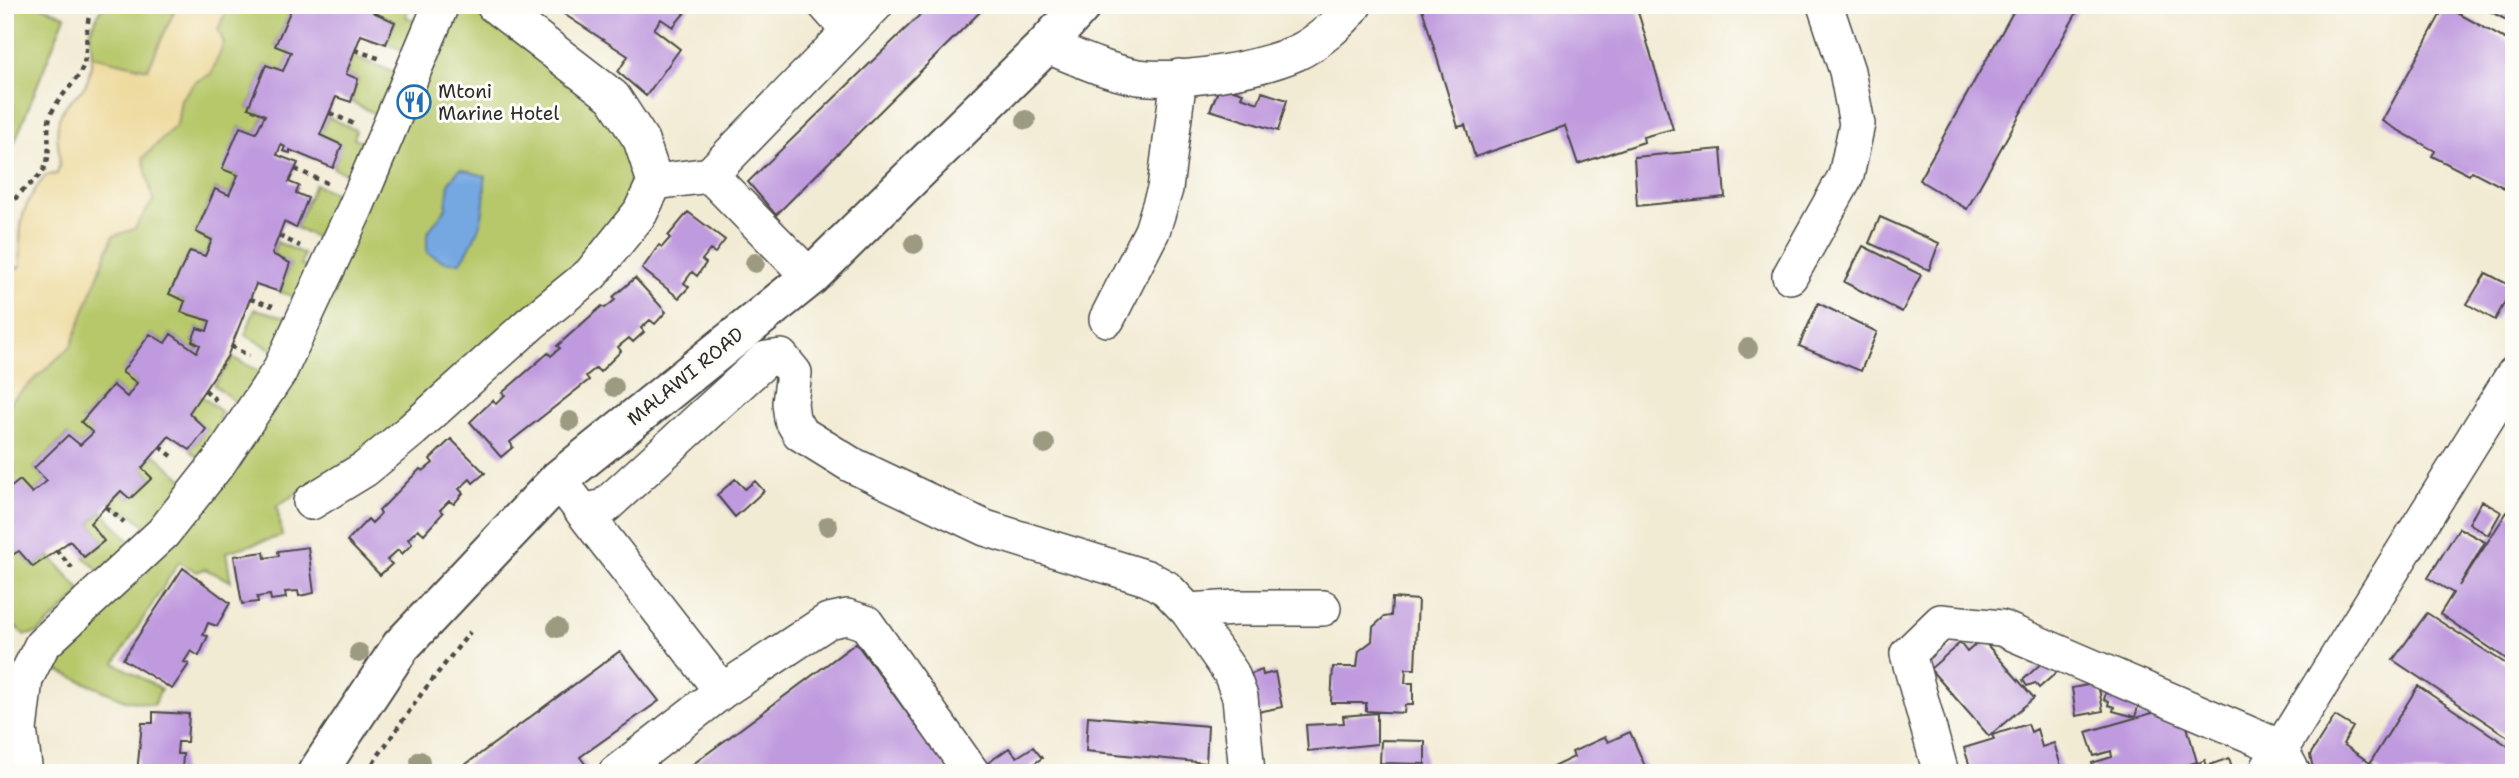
<svg xmlns="http://www.w3.org/2000/svg" width="2519" height="778" viewBox="0 0 2519 778" font-family="'Shantell Sans',sans-serif">
	<rect width="100%" height="100%" fill="#fdfcf7"/>
	<filter id="ink" filterUnits="userSpaceOnUse"><feTurbulence type="fractalNoise" baseFrequency=".0143" numOctaves="2"/><feDisplacementMap in="SourceGraphic" scale="14" xChannelSelector="R" yChannelSelector="G"/><feConvolveMatrix kernelMatrix="1 2 1 2 8 2 1 2 1" color-interpolation-filters="sRGB"/></filter>
	<filter id="wash" filterUnits="userSpaceOnUse"><feTurbulence type="fractalNoise" baseFrequency=".00686" numOctaves="4" result="noise"/><feDisplacementMap in="SourceGraphic" scale="28" xChannelSelector="R" yChannelSelector="G"/><feGaussianBlur stdDeviation="1.57" result="paint"/><feColorMatrix in="noise" values="0 0 0 0 0 0 0 0 0 0 0 0 0 0 0 0 0 1.4 0 .05"/><feComposite in="paint" operator="in"/></filter>
	<g filter="url(#wash)">
		<rect width="100%" height="100%" fill="#f2ebd4"/>
		<path fill="#b7c86b" stroke="#717a4b" stroke-width="2" d="M5,5H39L65,16L5,166Z
			M103,5H118L123,8L125,5H177L148,69L92,56L90,31Z
			M229,5H293L275,46L291,52L283,71L266,65L248,108L265,115L256,133L240,127L223,169L238,175L229,195L215,189L196,232L212,240L205,256L190,251L170,293L185,301L182,311L210,321L207,331L197,328L192,341L200,345L197,352L171,334L165,343L150,334L123,371L137,383L127,397L113,385L82,421L93,433L80,445L67,435L34,468L47,481L32,493L5,492V411L13,399L71,346L113,236L134,229L143,158L177,124L181,99L195,82L211,73L218,29Z
			M376,5H399L408,9L406,17L421,23L412,53L386,44L395,22L373,12Z
			M447,5H472L609,109L632,165L627,214L587,262L402,426L277,506L282,536L226,552L231,581L205,569L197,572L179,562L115,663L161,689L154,705L125,700L54,669L120,587L221,484Z
			M353,56L403,76L384,118L351,102L358,79L346,74Z
			M328,117L356,130L354,138L373,146L356,178L333,168L341,145L320,135Z
			M315,184L348,200L331,244L296,228Z
			M277,242L304,254L301,265L320,274L307,302L280,292L290,264L273,254Z
			M255,309L296,320L281,354L245,335Z
			M233,358L271,377L249,413L214,385Z
			M200,395L222,412L218,418L235,429L209,466L190,450L206,429L189,413Z
			M154,454L193,488L151,530L133,515L122,513L111,502L121,491L130,499L152,478L142,468Z
			M102,511L136,548L102,574L84,557L104,541L90,523Z
			M19,551L33,567L50,556L82,592L38,633L25,635L5,618V552L9,557Z"/>
		<path fill="#eeda9e" stroke="#8c8264" stroke-width="2" d="M177,5H229L218,29L224,43L211,74L195,82L181,99L177,124L143,158L153,201L134,229L113,236L71,346L13,399L5,411V273L21,266C19,224 19,208 46,175L57,174C64,155 53,139 59,119C66,98 78,98 86,84C90,77 91,64 92,56L148,69Z"/>
		<path fill="#74a8e1" stroke="#506a86" stroke-width="2" d="M460,169L485,176C485,215 482,229 461,262H445L427,253V233L446,208L449,182Z"/>
		<g id="blocks">
			<path fill="#bf9ade" d="M293,5L309,9L311,5H376L373,12L395,22L386,44L361,35L346,74L358,79L351,102L336,97L320,135L342,145L333,168L290,150V153L283,151L285,147L281,145L277,155L298,163L289,182L299,186L296,193L308,198L296,228L284,222L272,254L290,263L280,292L256,284L227,357L189,413L206,429L190,450L169,436L142,468L152,478L130,499L121,491L90,523L104,541L84,557L70,541L33,567L19,551L9,557L5,552V492L20,480L32,493L47,481L34,468L68,435L80,445L93,433L81,422L113,385L127,397L137,383L122,372L150,334L165,343L171,334L197,352L200,345L192,341L197,328L207,331L210,321L181,312L185,301L169,294L190,251L205,256L212,240L196,232L215,189L229,195L238,175L222,169L240,127L256,133L265,115L248,108L266,65L283,71L291,52L275,46Z
				M550,5H691L673,27L661,19L654,29L680,49L646,96L618,72L628,56Z
				M930,5H987L776,215L748,182Z
				M1421,5H1636L1673,129L1643,137L1644,142L1578,164L1565,126L1475,157L1465,125L1458,127Z
				M2017,5H2081L1967,209L1919,180Z
				M2478,5H2514V24Z
				M2445,6L2514,44V193L2472,171L2469,175L2432,156L2435,151L2382,121Z
				M1220,86L1243,93L1241,97L1258,103L1262,92L1287,100L1278,131L1210,110Z
				M1721,149L1725,197L1637,206L1634,157Z
				M688,212L725,240L715,253L710,250L702,260L706,263L697,276L692,272L684,283L689,287L679,298L642,269L659,245L662,247L670,238L668,236Z
				M1880,217L1939,243L1929,270L1869,243Z
				M1863,246L1921,275L1902,312L1844,282Z
				M2486,273L2513,287L2495,320L2467,304Z
				M635,278L666,312L655,324L650,320L641,328L644,332L633,342L629,338L618,347L621,351L600,372L596,368L586,376L589,380L510,442L513,447L501,457L470,422L493,400L496,404L505,395L502,393L548,353L551,356L560,348L557,346L602,306L605,308L615,300L613,297Z
				M1818,303L1877,332L1861,371L1799,346Z
				M451,439L485,473L473,483L470,479L459,489L463,493L454,504L449,501L440,510L443,513L424,534L418,529L408,539L412,544L402,554L398,550L387,560L392,564L380,575L347,541L368,519L372,523L381,514L379,511L420,469L423,471L433,463L430,459Z
				M735,479L745,489L755,481L764,491L735,517L717,495Z
				M2482,501L2501,512L2488,535L2469,523Z
				M2507,512L2514,516V664L2440,614L2453,593L2428,578L2459,528L2485,542L2459,586Z
				M308,547L314,593L299,596L298,591L285,592L286,598L271,600L270,595L257,597L258,602L242,604L234,556L264,552L265,558L279,556L278,551Z
				M183,568L230,603L217,626L208,623L203,635L208,636L199,656L191,651L184,662L189,664L172,689L123,659Z
				M1392,598L1418,600L1415,669H1406L1405,683H1413V705H1405L1404,713L1366,711V703H1331L1333,667H1357L1359,651L1372,641L1373,627L1384,617L1391,616Z
				M2427,613L2514,669V741L2393,660Z
				M1982,639L2034,698L1989,736L1930,669L1960,643L1967,652Z
				M856,643L951,773H681Z
				M620,651L659,701L580,757L592,773H454Z
				M2048,657L2066,664L2039,688L2035,683L2027,686L2023,680Z
				M1262,670L1263,675L1275,672L1282,707L1253,713L1246,676Z
				M2098,683L2103,711L2076,716L2072,688Z
				M2418,686L2514,750V773H2384L2370,763Z
				M2107,687L2141,697L2135,717L2113,711L2114,707L2108,705L2109,701L2104,700Z
				M2170,708L2184,716L2197,762L2159,773H2095L2092,763L2112,757L2111,751L2094,756L2086,732Z
				M153,712L189,714L187,742H178L177,754H183L182,773H137L142,723H153Z
				M1377,713V744L1308,751L1306,725L1344,723L1343,716Z
				M1088,716L1208,726L1206,763L1086,751Z
				M2335,716L2353,727L2343,744L2370,763L2363,773H2314L2310,755Z
				M2028,724L2031,732L2037,729L2042,747L2054,743L2063,773H1972L1964,748L1994,739L1992,735Z
				M1630,732L1648,773H1540L1574,757L1572,752L1605,737L1608,742Z
				M1381,740L1425,741V764L1380,763Z
				M1033,747L1042,758L1028,768L1031,773H987L982,767L1009,748L1017,757Z
				M2229,758L2234,773H2174L2205,760L2207,766Z
				M1425,768V773H1372V771Z"/>
		</g>
	</g>
	<g filter="url(#ink)">
		<use href="#blocks" fill-opacity="0" stroke="#494844" stroke-width="2"/>
		<g fill="none" stroke-linecap="round" stroke-linejoin="round">
			<defs>
				<path id="minor" d="M494,5L613,97L641,140L655,182L710,175L875,5
					M826,5L849,31
					M1046,45C1075,57 1107,72 1138,77C1180,83 1257,70 1296,53C1316,44 1342,22 1354,5
					M710,175L810,277
					M1790,276L1846,176L1857,124L1847,71L1825,5
					M1107,319L1152,231L1165,189L1179,77
					M571,496L722,691L616,773
					M311,502L365,469L412,430L531,323L591,274L640,213L655,182
					M583,512L604,507L766,359L781,357L794,373L790,403L792,419L800,433L850,464L985,528L1147,578L1166,588L1188,611L1231,673L1240,697L1247,773
					M1188,611L1235,608H1323
					M722,691L828,621L847,617L866,623L972,773
					M2268,769L2514,374
					M25,773L19,730L25,679L42,645L163,533L219,462L279,372L355,209L441,5
					M1941,773L1908,654L1941,622L2001,628L2279,747L2293,773"/>
				<path id="major" d="M317,773L401,646L559,479L810,277L1046,45L1082,5"/>
			</defs>
			<use href="#minor" stroke="#494844" stroke-width="38"/>
			<use href="#major" stroke="#494844" stroke-width="42"/>
			<path stroke="#494844" stroke-width="4.5" stroke-dasharray="5 5" stroke-linecap="butt" d="M355,50L381,59
				M330,113L354,124
				M295,169L329,184
				M279,236L300,246
				M5,258C14,241 7,223 12,205C18,189 36,183 44,169C53,154 45,133 50,117C56,99 71,88 80,73C91,53 82,28 93,5
				M250,299L273,306
				M231,346L249,356
				M205,390L217,401
				M160,447L176,459
				M106,507L124,522
				M56,550L72,568
				M373,763L422,693L470,632"/>
			<use href="#minor" stroke="#fff" stroke-width="35"/>
			<use href="#major" stroke="#fff" stroke-width="38"/>
		</g>
		<g fill="#9c9b82">
			<circle cx="1026" cy="120" r="10"/>
			<circle cx="914" cy="244" r="10"/>
			<circle cx="755" cy="263" r="10"/>
			<circle cx="1748" cy="348" r="10"/>
			<circle cx="614" cy="387" r="10"/>
			<circle cx="570" cy="421" r="10"/>
			<circle cx="1045" cy="444" r="10"/>
			<circle cx="828" cy="526" r="10"/>
			<circle cx="557" cy="628" r="10"/>
			<circle cx="359" cy="653" r="10"/>
			<circle cx="420" cy="761" r="10"/>
		</g>
	</g>
	<defs>
		<symbol id="restaurant-ring" viewBox="-11 -11 22 22"><circle r="9.5" fill="#fdfcf7" stroke="#1f6fb2" stroke-width="1.5"/><path d="M-5-6h1v4h1v-4h1v4h1v-4h1v5L-1.5 .5V6h-2V.5L-5-1ZM5-6V6H3V1.5H1.5Q1.5-4 5-6Z" fill="#1f6fb2"/></symbol>
	</defs>
	<g fill-rule="evenodd">
		<use href="#restaurant-ring" x="395" y="83" width="38" height="38"/>
	</g>
	<g text-anchor="middle" stroke-width="6" stroke-linejoin="round" paint-order="stroke">
		<g font-size="19" fill="#2b2b2b" stroke="#fdfcf7" text-anchor="start">
			<text x="438" y="98">Mtoni<tspan x="438" dy="22">Marine Hotel</tspan></text>
		</g>
		<g font-size="19" fill="#2b2b2b" stroke="#fdfcf7">
			<text transform="translate(685 376) rotate(-39)" y="7">MALAWI ROAD</text>
		</g>
	</g>
	<rect width="2519" height="778" fill="none" stroke="#fdfcf7" stroke-width="28"/>
</svg>
